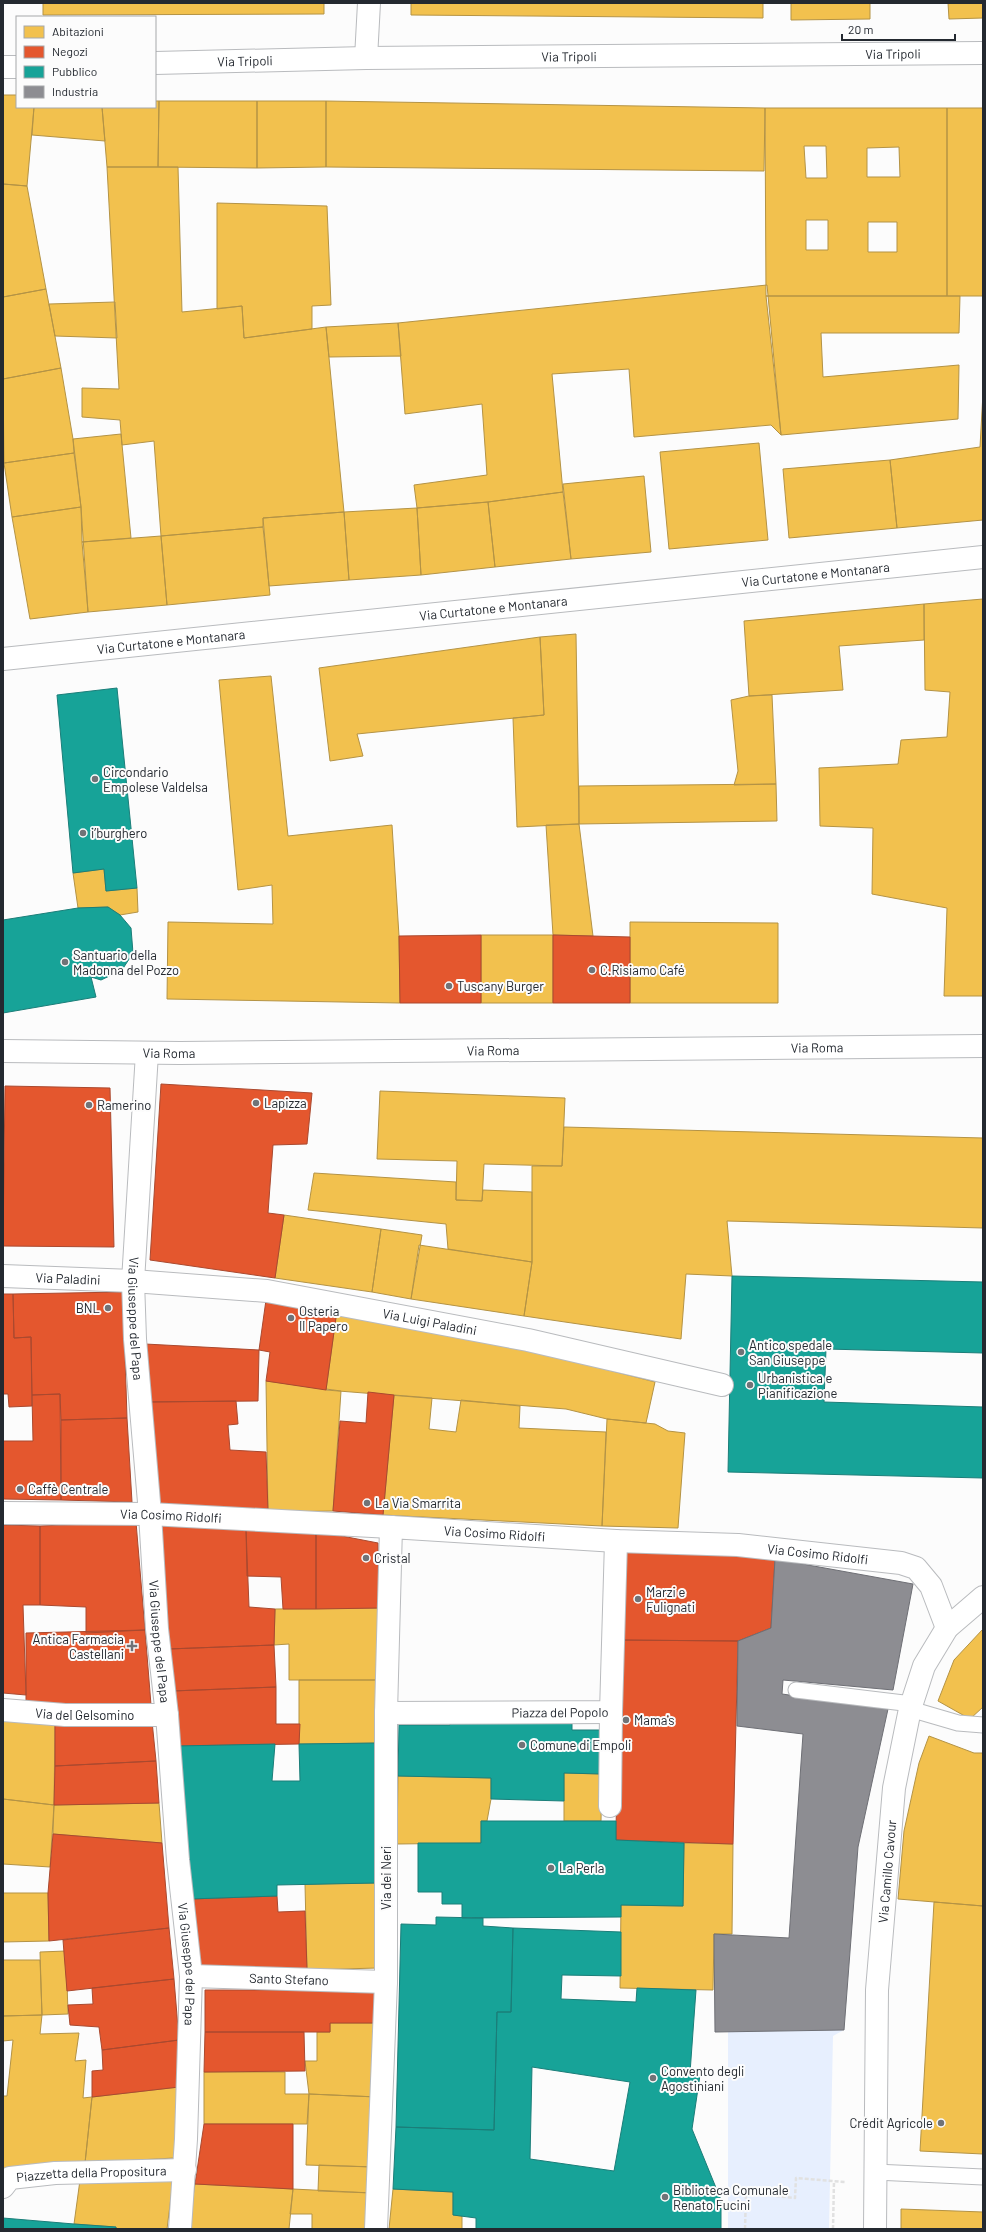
<svg xmlns="http://www.w3.org/2000/svg" width="986" height="2232" viewBox="0 0 986 2232" font-family="Barlow,sans-serif">
	<rect width="100%" height="100%" fill="#fcfcfc"/>
	<path fill="#e7effe" d="M844,2030L833,2036L829,2229H728V2031Z"/>
	<path fill="#f2c14e" stroke="#b49345" fill-rule="evenodd" d="M43,3H324V14L43,15Z
		M411,3H763V18L411,15Z
		M791,3H870V19L791,20Z
		M948,3H983V18L949,19Z
		M3,95H17V107H34L27,186L3,184Z
		M155,101H159L158,167H107L102,107H155Z
		M159,101H257V168L158,167Z
		M257,101H326V167L257,168Z
		M326,101L765,108L764,171L326,167Z
		M34,107H102L105,141L32,135Z
		M765,108H947V296H766ZM804,146H826L827,178H806ZM899,147L900,177H867V148ZM806,220H828V250H806ZM868,222H897V252H868Z
		M947,108H983V296H947Z
		M107,167H178L182,312L242,306L244,338L326,327L344,512L263,518V527L161,536L154,441L122,445L120,420L82,417V388L119,389Z
		M3,184L27,186L46,289L3,297Z
		M217,203L327,206L331,305L312,306V329L244,338L242,306L217,309Z
		M767,285L781,435L771,425L634,437L629,369L552,374L563,492L488,502L417,508L414,485L487,475L482,404L405,414L398,323Z
		M46,289L61,368L3,379V297Z
		M766,296H960L959,333H821L823,377L959,365L958,419L781,435Z
		M115,302L117,338L55,336L49,304Z
		M398,323L401,356L329,357L326,327Z
		M61,368L73,439L74,453L4,463L3,379Z
		M983,393V520L897,528L890,460L980,447Z
		M121,434L131,538L82,542L81,507L73,439Z
		M759,443L768,540L669,549L660,452Z
		M74,453L81,507L12,517L4,463Z
		M890,460L897,528L789,538L783,469Z
		M644,476L651,552L571,559L563,484Z
		M563,492L571,559L495,567L488,502Z
		M488,502L495,567L421,575L417,508Z
		M81,507L88,612L30,619L12,517Z
		M417,508L421,575L349,580L344,512Z
		M344,512L349,580L269,586L263,518Z
		M263,527L270,595L167,605L161,536Z
		M161,536L167,605L88,612L82,542Z
		M983,599V996H944L947,908L872,894L873,828L820,826L819,768L898,764L901,740L947,737L950,692L925,690L924,604Z
		M924,604V640L839,646L843,690L749,696L744,621Z
		M576,634L579,824L517,827L513,718L544,715L540,637Z
		M540,637L544,715L357,734L363,756L330,761L319,668Z
		M271,676L288,836L392,825L399,936L400,1003L167,999L168,922L273,924L272,885L238,890L219,680Z
		M772,695L776,784L734,785L738,771L731,700L749,696Z
		M776,784L777,821L579,824V786Z
		M579,824L593,936L553,935L546,825Z
		M104,869L106,891L137,888L138,912L120,915L108,907L78,908L73,873Z
		M630,922L778,923V1003H630Z
		M481,935H553V1003H481Z
		M380,1091L565,1098L562,1166L484,1164L482,1201L456,1200L457,1161L377,1159Z
		M564,1127L983,1138V1228L727,1221L732,1276L686,1274L681,1339L524,1316L532,1262V1166H562Z
		M314,1173L456,1182V1200L482,1201L483,1190L532,1192V1262L448,1249L446,1224L308,1210Z
		M284,1215L381,1229L372,1292L275,1278Z
		M381,1229L422,1235L411,1299L372,1292Z
		M419,1245L532,1262L524,1316L411,1299Z
		M337,1310L512,1345L655,1382L646,1423L607,1419L566,1409L326,1390Z
		M266,1381L341,1391L333,1511L268,1512Z
		M394,1395L432,1398L429,1429L456,1432L461,1400L520,1406L519,1428L606,1432L602,1526L383,1515Z
		M607,1419L655,1424L668,1431L685,1433L678,1528L602,1526Z
		M379,1608V1680H289V1644L274,1645L275,1609Z
		M983,1629V1707L970,1719L938,1701L954,1660Z
		M299,1680H379V1743L299,1744Z
		M3,1717L55,1723L54,1805L3,1799Z
		M929,1736L974,1753H983V1906L898,1899L904,1831L919,1763Z
		M564,1773L602,1774L601,1821H564Z
		M398,1776L491,1778V1799L487,1821H481V1843L397,1844Z
		M3,1799L54,1805L50,1867L3,1864Z
		M159,1803L162,1843L53,1834L54,1805Z
		M684,1843L733,1844L732,1934H714L713,1990L620,1988L621,1905L683,1906Z
		M376,1883L377,1968L307,1970L305,1884Z
		M3,1893H48L49,1941L3,1942Z
		M934,1902L983,1906V2154L920,2151Z
		M66,1951L68,2014L42,2015L40,1952Z
		M3,1960H40L42,2015L3,2016Z
		M42,2015L40,2034L79,2033L75,2061L86,2060L83,2098L92,2097L85,2163L3,2169V2096H7L13,2040L3,2041V2016Z
		M330,2023H375L377,2097L309,2094L305,2061H317V2032H330Z
		M204,2072H285V2094H309L307,2124H204Z
		M179,2087L174,2158L85,2163L92,2097Z
		M309,2094L377,2097L374,2167L306,2165Z
		M319,2165L374,2167L372,2193L318,2191Z
		M80,2180L173,2181L167,2229H116V2227L74,2224Z
		M195,2184L293,2189L289,2229H188Z
		M293,2189L372,2193L370,2229H312V2214H290Z
		M393,2189L453,2192V2215L462,2216V2229H389Z
		M901,2209L983,2212V2229H901Z"/>
	<path fill="#e4572e" stroke="#aa492f" d="M481,935V1003H400L399,936Z
		M553,935L630,937V1003H553Z
		M161,1084L312,1093L307,1144L273,1145L268,1213L284,1215L275,1278L150,1260Z
		M5,1086L110,1088L114,1247L3,1246Z
		M123,1292L127,1418L61,1420L60,1394L32,1395L31,1337L14,1338L13,1294Z
		M3,1294H13L14,1338L31,1337L32,1406L9,1407L8,1394H3Z
		M266,1300L337,1310L326,1390L266,1381L270,1352L259,1350Z
		M145,1344L259,1350L258,1401L146,1402Z
		M368,1392L394,1395L383,1515L333,1511L340,1421L366,1423Z
		M60,1394L61,1500L3,1499V1441H33L32,1395Z
		M236,1401L238,1424L228,1425L230,1450L266,1452L268,1512L155,1504L146,1402Z
		M127,1418L132,1502L61,1500V1420Z
		M136,1522L145,1630L86,1633V1607L40,1605V1526Z
		M157,1522L246,1529L249,1607L275,1609L274,1645L168,1649Z
		M3,1525L40,1526V1605H23L26,1695L3,1693Z
		M246,1529L316,1531V1609H283L281,1577L247,1576Z
		M316,1531L378,1543L379,1608L316,1609Z
		M622,1551L702,1553L775,1559L771,1628L738,1641L618,1640Z
		M145,1630L151,1705H26V1633Z
		M618,1640L738,1641L733,1844L616,1840Z
		M274,1645L276,1687L172,1691L168,1649Z
		M276,1687V1724H300L299,1744L177,1746L172,1691Z
		M152,1721L156,1761L55,1766V1723Z
		M156,1761L159,1803L54,1805L55,1766Z
		M53,1834L162,1843L169,1928L49,1941L48,1893Z
		M277,1896L278,1912L305,1911L307,1970L197,1973L190,1899Z
		M169,1928L174,1979L67,1991L63,1940Z
		M174,1979L179,2040L102,2050L99,2027L70,2025L68,2005L93,2004L92,1988Z
		M205,1990H375V2023H330V2032H205Z
		M205,2032H304L305,2071L204,2072Z
		M179,2040V2087L92,2097V2071L103,2070L102,2050Z
		M204,2124H293V2189L195,2184Z"/>
	<path fill="#17a398" stroke="#1b7e79" fill-rule="evenodd" d="M117,688L137,888L106,891L104,869L73,873L57,695Z
		M108,907L120,915L131,928L133,953L122,970L101,980L91,977L96,997L3,1013V920L78,908Z
		M732,1276L983,1282V1353L826,1349L824,1402L983,1407V1478L728,1472Z
		M450,1713L572,1715V1730H603L602,1774L564,1773V1801L491,1799V1778L398,1776L399,1725H450Z
		M379,1743L376,1883L277,1885V1896L190,1899L177,1746L275,1744L272,1781H300L299,1744Z
		M481,1821H616V1840L684,1843L683,1906L621,1905V1917L462,1918V1904H442V1892H418V1843H481Z
		M436,1917L483,1918V1926L513,1928L511,2012H497L494,2130L396,2127L401,1924L436,1925Z
		M513,1928L621,1932V1976L562,1975L561,1999L636,2002L637,1988L696,1990L690,2073L700,2075L692,2129L721,2200V2229H476V2218L453,2215V2192L393,2189L396,2127L494,2130L497,2012H511ZM532,2067L630,2082L614,2171L530,2159Z
		M3,2218L74,2224L116,2227V2229H3Z"/>
	<path fill="#8d8d92" stroke="#6e6f75" d="M775,1559L913,1584L893,1690L783,1680L782,1694L888,1709L858,1847L844,2030L715,2032L714,1934L789,1938L803,1734L737,1726L738,1641L771,1628Z"/>
	<g fill="none" stroke-linecap="round" stroke-linejoin="round">
		<defs>
			<path id="service" d="M796,1690L912,1704
				M910,1709L958,1723L983,1725
				M875,2172L983,2177"/>
			<g id="pedestrian">
				<path id="s1" d="M147,1053L133,1281L135,1339L150,1514L157,1629L167,1715L178,1860L191,1976L186,2139L180,2229"/>
				<path id="s2" d="M3,1276L133,1281L267,1291L528,1340L722,1385"/>
				<path id="s3" d="M3,1513L150,1514L391,1527"/>
				<path id="s4" d="M3,1710L65,1715H167"/>
				<path id="s5" d="M191,1976L386,1982"/>
				<path id="s6" d="M3,2187L10,2178L55,2173L185,2170"/>
			</g>
			<g id="minor">
				<path d="M366,58L369,3"/>
				<path id="s7" d="M155,63L366,58L983,53"/>
				<path d="M3,67H17"/>
				<path id="s8" d="M3,659L983,557"/>
				<path id="s9" d="M3,1051L180,1053L983,1046"/>
				<path id="s10" d="M386,1713L611,1712L616,1541"/>
				<path d="M610,1806L611,1712"/>
				<path id="s11" d="M376,2229L386,1982V1713L391,1527L616,1541L738,1545L901,1563L916,1568L931,1586L947,1628"/>
				<path id="s12" d="M875,2229L877,1990L894,1788L910,1709L924,1666L947,1628L983,1597"/>
			</g>
		</defs>
		<use href="#service" stroke="#b9bbbe" stroke-width="17"/>
		<use href="#pedestrian" stroke="#b9bbbe" stroke-width="24"/>
		<use href="#minor" stroke="#b9bbbe" stroke-width="24"/>
		<path stroke="#e1e1e1" stroke-width="2.5" stroke-dasharray="4 2" stroke-linecap="butt" d="M745,2229L746,2193L795,2198L796,2178L845,2182
			M833,2229L834,2181"/>
		<use href="#service" stroke="#fff" stroke-width="15"/>
		<use href="#pedestrian" stroke="#fff" stroke-width="22"/>
		<use href="#minor" stroke="#fff" stroke-width="22"/>
	</g>
	<g fill="#707377" stroke="#fcfcfc" stroke-width="1.5">
		<circle cx="95" cy="779" r="4"/>
		<circle cx="83" cy="833" r="4"/>
		<circle cx="65" cy="962" r="4"/>
		<circle cx="592" cy="970" r="4"/>
		<circle cx="449" cy="986" r="4"/>
		<circle cx="256" cy="1103" r="4"/>
		<circle cx="89" cy="1105" r="4"/>
		<circle cx="108" cy="1308" r="4"/>
		<circle cx="291" cy="1318" r="4"/>
		<circle cx="741" cy="1352" r="4"/>
		<circle cx="750" cy="1385" r="4"/>
		<circle cx="20" cy="1489" r="4"/>
		<circle cx="367" cy="1503" r="4"/>
		<circle cx="366" cy="1558" r="4"/>
		<circle cx="638" cy="1599" r="4"/>
		<path d="M130 1640h4v4h4v4h-4v4h-4v-4h-4v-4h4z"/>
		<circle cx="626" cy="1720" r="4"/>
		<circle cx="522" cy="1745" r="4"/>
		<circle cx="551" cy="1868" r="4"/>
		<circle cx="653" cy="2078" r="4"/>
		<circle cx="941" cy="2123" r="4"/>
		<circle cx="665" cy="2197" r="4"/>
	</g>
	<g text-anchor="middle" stroke-width="4" stroke-linejoin="round" paint-order="stroke">
		<g font-size="13" fill="#242930" stroke="#fcfcfc">
			<text dy="5" stroke="none"><textPath href="#s7" startOffset="738">Via Tripoli</textPath></text>
			<text dy="5" stroke="none"><textPath href="#s7" startOffset="414">Via Tripoli</textPath></text>
			<text dy="5" stroke="none"><textPath href="#s7" startOffset="90">Via Tripoli</textPath></text>
			<text dy="5" stroke="none"><textPath href="#s8" startOffset="817">Via Curtatone e Montanara</textPath></text>
			<text dy="5" stroke="none"><textPath href="#s8" startOffset="493">Via Curtatone e Montanara</textPath></text>
			<text dy="5" stroke="none"><textPath href="#s8" startOffset="169">Via Curtatone e Montanara</textPath></text>
			<text dy="5" stroke="none"><textPath href="#s9" startOffset="814">Via Roma</textPath></text>
			<text dy="5" stroke="none"><textPath href="#s9" startOffset="490">Via Roma</textPath></text>
			<text dy="5" stroke="none"><textPath href="#s9" startOffset="166">Via Roma</textPath></text>
			<text dy="5" stroke="none"><textPath href="#s2" startOffset="65">Via Paladini</textPath></text>
			<text dy="5" stroke="none"><textPath href="#s1" startOffset="266">Via Giuseppe del Papa</textPath></text>
			<text dy="5" stroke="none"><textPath href="#s2" startOffset="430">Via Luigi Paladini</textPath></text>
			<text dy="5" stroke="none"><textPath href="#s3" startOffset="168">Via Cosimo Ridolfi</textPath></text>
			<text dy="5" stroke="none"><textPath href="#s11" startOffset="806">Via Cosimo Ridolfi</textPath></text>
			<text dy="5" stroke="none"><textPath href="#s11" startOffset="1130">Via Cosimo Ridolfi</textPath></text>
			<text dy="5" stroke="none"><textPath href="#s1" startOffset="590">Via Giuseppe del Papa</textPath></text>
			<text dy="5" stroke="none"><textPath href="#s10" startOffset="174">Piazza del Popolo</textPath></text>
			<text dy="5" stroke="none"><textPath href="#s4" startOffset="82">Via del Gelsomino</textPath></text>
			<text dy="5" stroke="none"><textPath href="#s12" startOffset="358">Via Camillo Cavour</textPath></text>
			<text transform="translate(386 1878) rotate(-90)" y="5">Via dei Neri</text>
			<text dy="5" stroke="none"><textPath href="#s1" startOffset="914">Via Giuseppe del Papa</textPath></text>
			<text dy="5" stroke="none"><textPath href="#s5" startOffset="98">Santo Stefano</textPath></text>
			<text dy="5" stroke="none"><textPath href="#s6" startOffset="93">Piazzetta della Propositura</textPath></text>
		</g>
		<g font-size="13" fill="#242930" stroke="#fcfcfc" text-anchor="start">
			<text x="103" y="777">Circondario<tspan x="103" dy="15">Empolese Valdelsa</tspan></text>
			<text x="91" y="838">i’burghero</text>
			<text x="73" y="960">Santuario della<tspan x="73" dy="15">Madonna del Pozzo</tspan></text>
			<text x="600" y="975">C.Risiamo Café</text>
			<text x="457" y="991">Tuscany Burger</text>
			<text x="264" y="1108">Lapizza</text>
			<text x="97" y="1110">Ramerino</text>
			<text x="100" y="1313" text-anchor="end">BNL</text>
			<text x="299" y="1316">Osteria<tspan x="299" dy="15">Il Papero</tspan></text>
			<text x="749" y="1350">Antico spedale<tspan x="749" dy="15">San Giuseppe</tspan></text>
			<text x="758" y="1383">Urbanistica e<tspan x="758" dy="15">Pianificazione</tspan></text>
			<text x="28" y="1494">Caffè Centrale</text>
			<text x="375" y="1508">La Via Smarrita</text>
			<text x="374" y="1563">Cristal</text>
			<text x="646" y="1597">Marzi e<tspan x="646" dy="15">Fulignati</tspan></text>
			<text x="124" y="1644" text-anchor="end">Antica Farmacia<tspan x="124" dy="15">Castellani</tspan></text>
			<text x="634" y="1725">Mama's</text>
			<text x="530" y="1750">Comune di Empoli</text>
			<text x="559" y="1873">La Perla</text>
			<text x="661" y="2076">Convento degli<tspan x="661" dy="15">Agostiniani</tspan></text>
			<text x="933" y="2128" text-anchor="end">Crédit Agricole</text>
			<text x="673" y="2195">Biblioteca Comunale<tspan x="673" dy="15">Renato Fucini</tspan></text>
		</g>
	</g>
	<rect width="986" height="2232" fill="none" stroke="#242930" stroke-width="8"/>
	<rect x="16" y="16" width="140" height="92" fill="#fcfcfc" stroke="#a6a8aa"/>
	<rect x="24" y="26" width="20" height="12" fill="#f2c14e" stroke="#a6a8aa"/>
	<text x="52" y="36" font-size="12" fill="#242930">Abitazioni</text>
	<rect x="24" y="46" width="20" height="12" fill="#e4572e" stroke="#a6a8aa"/>
	<text x="52" y="56" font-size="12" fill="#242930">Negozi</text>
	<rect x="24" y="66" width="20" height="12" fill="#17a398" stroke="#a6a8aa"/>
	<text x="52" y="76" font-size="12" fill="#242930">Pubblico</text>
	<rect x="24" y="86" width="20" height="12" fill="#8d8d92" stroke="#a6a8aa"/>
	<text x="52" y="96" font-size="12" fill="#242930">Industria</text>
	<path d="M842 34v6h113v-6" fill="none" stroke="#242930" stroke-width="2"/>
	<text x="848" y="34" font-size="12" fill="#242930" stroke="#fcfcfc" stroke-width="3" paint-order="stroke">20 m</text>
</svg>
